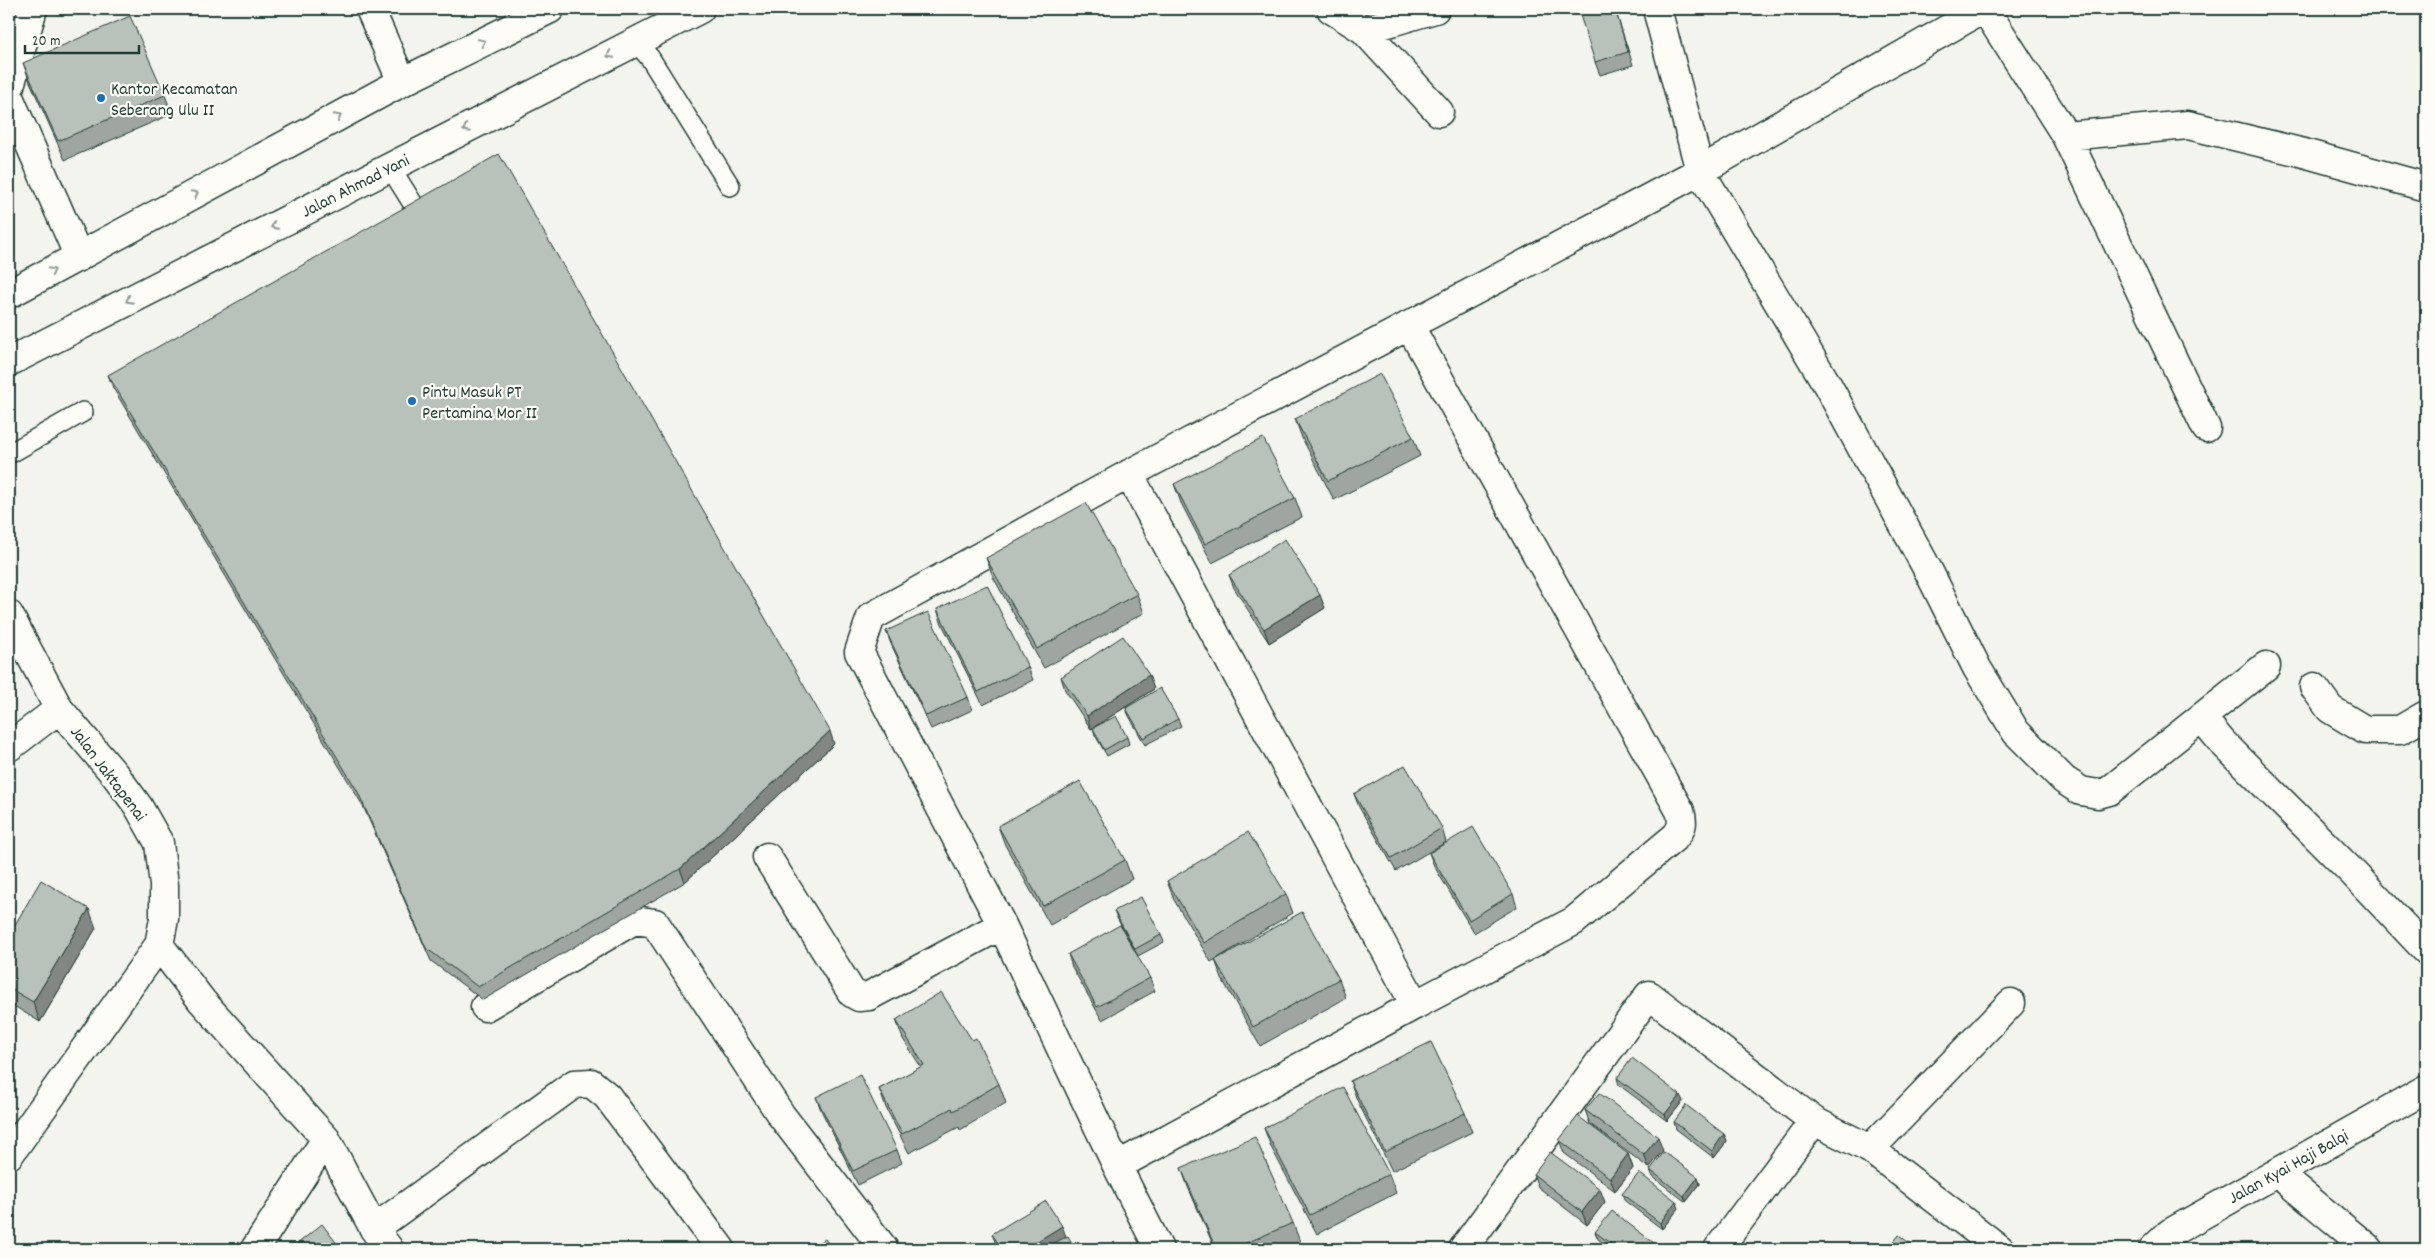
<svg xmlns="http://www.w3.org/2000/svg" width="2435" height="1258" viewBox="0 0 2435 1258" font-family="Dekko,sans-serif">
	<rect width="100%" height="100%" fill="#f4f4ef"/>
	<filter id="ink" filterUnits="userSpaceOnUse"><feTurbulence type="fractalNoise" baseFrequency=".02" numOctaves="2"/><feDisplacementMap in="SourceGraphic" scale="10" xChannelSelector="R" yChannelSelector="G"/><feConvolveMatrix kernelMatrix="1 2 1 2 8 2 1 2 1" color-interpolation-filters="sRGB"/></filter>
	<g filter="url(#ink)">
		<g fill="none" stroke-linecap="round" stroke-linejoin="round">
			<defs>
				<path id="lane" d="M636,42L650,58L730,186
					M390,167L425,223
					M9,454L83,412"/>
				<path id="street" d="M370,9L402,82
					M1331,9L1364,30L1439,112
					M1657,9L1700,171L1983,9
					M1985,9L2066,136L2188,125L2300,152L2426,187
					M1364,30L1435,9
					M9,89L33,9
					M9,97L79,257
					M2066,136L2206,428
					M1409,325L1680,811C1683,821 1683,827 1676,836L1574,921L1415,1005
					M9,615L59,709L116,776L138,806L159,843L164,885V919L159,945L9,1155
					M2314,687L2330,709L2365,730H2400L2426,715
					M2202,718L2222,742L2354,874L2426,950
					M9,747L59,709
					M767,857L852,993L859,997L869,996L1002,925
					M159,945L202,1001L326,1139L374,1229L389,1249
					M485,1007L634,920L655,923L781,1115L884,1249
					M1870,1149L2011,1003
					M1117,1166L1415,1005L1129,474
					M2277,1173L2369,1249
					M374,1229L574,1084L591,1083L607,1096L721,1249
					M255,1249L326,1139
					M1159,1249L1117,1166L1002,925L859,652L871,617L1129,474L1700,171L1828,386L1929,572L1977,668L2016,732L2064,780L2081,791L2098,794L2109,791L2266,666
					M1463,1249L1649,995L1814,1121L1870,1149L2000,1249
					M1718,1249L1814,1121
					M2153,1249L2170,1233L2426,1089"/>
				<path id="highway" d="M9,294L402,82L550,9
					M9,362L700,9"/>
			</defs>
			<use href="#lane" stroke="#1f3d34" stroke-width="22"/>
			<use href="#street" stroke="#1f3d34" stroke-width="31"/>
			<use href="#highway" stroke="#1f3d34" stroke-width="31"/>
			<use href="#lane" stroke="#fdfcf7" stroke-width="19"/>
			<use href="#street" stroke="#fdfcf7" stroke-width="28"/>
			<use href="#highway" stroke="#fdfcf7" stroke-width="28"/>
		</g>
		<path fill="#9fa6a1" stroke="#1f3d34" d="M1615,9L1633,65L1600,75L1595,62Z
			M23,63L165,95L172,114L65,160L30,82Z
			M9,184L12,192L9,193Z
			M108,375L834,744L685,882L483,1000L431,961L363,806L113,388Z
			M1295,419L1413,437L1420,456L1334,500L1302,438Z
			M1174,484L1295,498L1302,517L1212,563L1181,503Z
			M986,558L1137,594L1144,613L1044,668L993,577Z
			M1229,575L1325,608L1269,643L1234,588Z
			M937,609L1028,667L1033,680L983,705L941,622Z
			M886,631L968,697L972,710L931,729L891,644Z
			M1061,677L1154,689L1091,729L1065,690Z
			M1126,708L1178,719L1181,726L1145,745L1128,714Z
			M1093,728L1127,737L1129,744L1107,756L1095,735Z
			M1354,794L1442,828L1446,842L1396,871L1359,807Z
			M998,826L1125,860L1132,879L1050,925L1005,845Z
			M1429,853L1513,894L1517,907L1474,933L1434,866Z
			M1167,881L1286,894L1293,913L1211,962L1174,900Z
			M1114,911L1161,935L1164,942L1138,956L1117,918Z
			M96,928L40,1022L9,1003V935Z
			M1068,954L1150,978L1155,991L1102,1020L1072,967Z
			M1215,960L1339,979L1346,998L1260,1046L1222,979Z
			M896,1020L999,1084L1006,1103L960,1130L959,1127L909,1153L886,1108L879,1089L921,1067L903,1039Z
			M1617,1078L1683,1101L1667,1121L1619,1085Z
			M1350,1081L1465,1113L1472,1132L1392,1171L1357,1100Z
			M816,1097L897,1150L902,1163L858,1185L821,1110Z
			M1585,1110L1663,1151L1649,1168L1590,1124Z
			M1674,1122L1724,1134L1727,1141L1714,1158L1676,1129Z
			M1264,1128L1389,1174L1396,1193L1317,1234L1271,1147Z
			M1559,1140L1628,1154L1633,1168L1615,1191L1564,1153Z
			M1181,1168L1293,1223L1300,1242L1283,1249H1215L1188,1187Z
			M1650,1170L1698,1177L1700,1184L1686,1202L1653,1177Z
			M1533,1174L1605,1202L1587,1225L1538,1187Z
			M1622,1194L1679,1208L1662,1229L1625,1201Z
			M1595,1232L1657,1249H1612L1598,1239Z
			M992,1234L1066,1237L1075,1249H998Z"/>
		<path fill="#828783" stroke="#1f3d34" d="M1320,595L1325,608L1269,643L1264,629Z
			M1149,675L1154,689L1091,729L1087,716Z
			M830,731L834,744L685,882L680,869Z
			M89,909L96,928L40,1022L33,1002Z
			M1680,1095L1683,1101L1667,1121L1665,1114Z
			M1724,1134L1727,1141L1714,1158L1712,1151Z
			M1658,1137L1663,1151L1649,1168L1644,1155Z
			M1628,1154L1633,1168L1615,1191L1610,1178Z
			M1698,1177L1700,1184L1686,1202L1684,1196Z
			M1600,1189L1605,1202L1587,1225L1582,1212Z
			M1676,1201L1679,1208L1662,1229L1660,1223Z
			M1062,1226L1067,1239L1051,1249H1025Z
			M1654,1243L1657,1249H1649Z"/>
		<path fill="#b9c1bb" stroke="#1f3d34" d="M1578,9H1615L1628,52L1595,62Z
			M130,16L165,95L58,141L23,63Z
			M499,154L830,731L680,869L478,987L426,948L358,792L108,375Z
			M1380,374L1413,437L1328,481L1295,419Z
			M1263,438L1295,498L1205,544L1174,484Z
			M1086,503L1137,594L1037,649L986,558Z
			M1285,539L1320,595L1264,629L1229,575Z
			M987,585L1028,667L978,692L937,609Z
			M928,612L968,697L926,716L886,631Z
			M1123,636L1149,675L1087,716L1061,677Z
			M1160,688L1178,719L1143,738L1126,708Z
			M1116,716L1127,737L1104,750L1093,728Z
			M1405,765L1442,828L1391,858L1354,794Z
			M1080,781L1125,860L1043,906L998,826Z
			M1473,827L1513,894L1469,920L1429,853Z
			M1248,832L1286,894L1204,943L1167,881Z
			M41,880L89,909L33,1002L9,988V935Z
			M1141,897L1161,935L1135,949L1114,911Z
			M1302,912L1339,979L1253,1027L1215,960Z
			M1120,925L1150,978L1097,1007L1068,954Z
			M941,992L972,1040L976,1038L999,1084L953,1111L952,1108L902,1134L879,1089L924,1065L896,1020Z
			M1431,1042L1465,1113L1385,1152L1350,1081Z
			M1632,1058L1680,1095L1665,1114L1617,1078Z
			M860,1075L897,1150L853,1171L816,1097Z
			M1343,1087L1389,1174L1310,1215L1264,1128Z
			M1599,1093L1658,1137L1644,1155L1585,1110Z
			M1686,1105L1724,1134L1712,1151L1674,1122Z
			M1578,1116L1628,1154L1610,1178L1559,1140Z
			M1255,1137L1293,1223L1232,1249H1216L1181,1168Z
			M1550,1152L1600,1189L1582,1212L1533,1174Z
			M1664,1152L1698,1177L1684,1196L1650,1170Z
			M1639,1173L1676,1201L1660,1223L1622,1194Z
			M1046,1201L1062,1226L1025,1249H1002L992,1234Z
			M1612,1211L1654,1243L1649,1249H1618L1595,1232Z
			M322,1224L341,1249H291Z
			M1899,1235L1917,1249H1888Z
			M1068,1236L1075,1249H1042Z
			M825,1239L833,1249H811Z"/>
		<defs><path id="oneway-chevron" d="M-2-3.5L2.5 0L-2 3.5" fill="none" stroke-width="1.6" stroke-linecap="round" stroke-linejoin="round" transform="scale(1.25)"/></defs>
		<g stroke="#8e9c96">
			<use href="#oneway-chevron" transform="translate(482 42) rotate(-26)"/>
			<use href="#oneway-chevron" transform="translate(610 55) rotate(153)"/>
			<use href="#oneway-chevron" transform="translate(338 117) rotate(-28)"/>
			<use href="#oneway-chevron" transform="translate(466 129) rotate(153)"/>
			<use href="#oneway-chevron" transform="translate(195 194) rotate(-28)"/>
			<use href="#oneway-chevron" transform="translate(274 226) rotate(153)"/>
			<use href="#oneway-chevron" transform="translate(52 271) rotate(-28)"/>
			<use href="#oneway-chevron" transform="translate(129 300) rotate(153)"/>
		</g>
	</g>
	<g fill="#1f6fb2" stroke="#fdfcf7" stroke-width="2">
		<circle cx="101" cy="98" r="5"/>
		<circle cx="412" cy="401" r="5"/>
	</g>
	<g text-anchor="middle" stroke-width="4.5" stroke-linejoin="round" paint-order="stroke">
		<g font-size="18" fill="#1f3d34" stroke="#fdfcf7" text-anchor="start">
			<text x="111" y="94">Kantor Kecamatan<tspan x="111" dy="21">Seberang Ulu II</tspan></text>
			<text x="422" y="397">Pintu Masuk PT<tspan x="422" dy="21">Pertamina Mor II</tspan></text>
		</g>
		<g font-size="18" fill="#1f3d34" stroke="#fdfcf7">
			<text transform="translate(355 185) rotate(-27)" y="6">Jalan Ahmad Yani</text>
			<text transform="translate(109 773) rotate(53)" y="6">Jalan Jaktapenai</text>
			<text transform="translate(2288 1166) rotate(-29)" y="6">Jalan Kyai Haji Balqi</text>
		</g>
	</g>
	<rect width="2435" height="1258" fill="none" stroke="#fdfcf7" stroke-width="30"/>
	<rect x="15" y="15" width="2405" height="1228" fill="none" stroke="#1f3d34" stroke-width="2" filter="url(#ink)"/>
	<path d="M25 45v8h114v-8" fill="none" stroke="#1f3d34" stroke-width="2.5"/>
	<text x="32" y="45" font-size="15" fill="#1f3d34" stroke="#fdfcf7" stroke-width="4" paint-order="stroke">20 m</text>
</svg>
